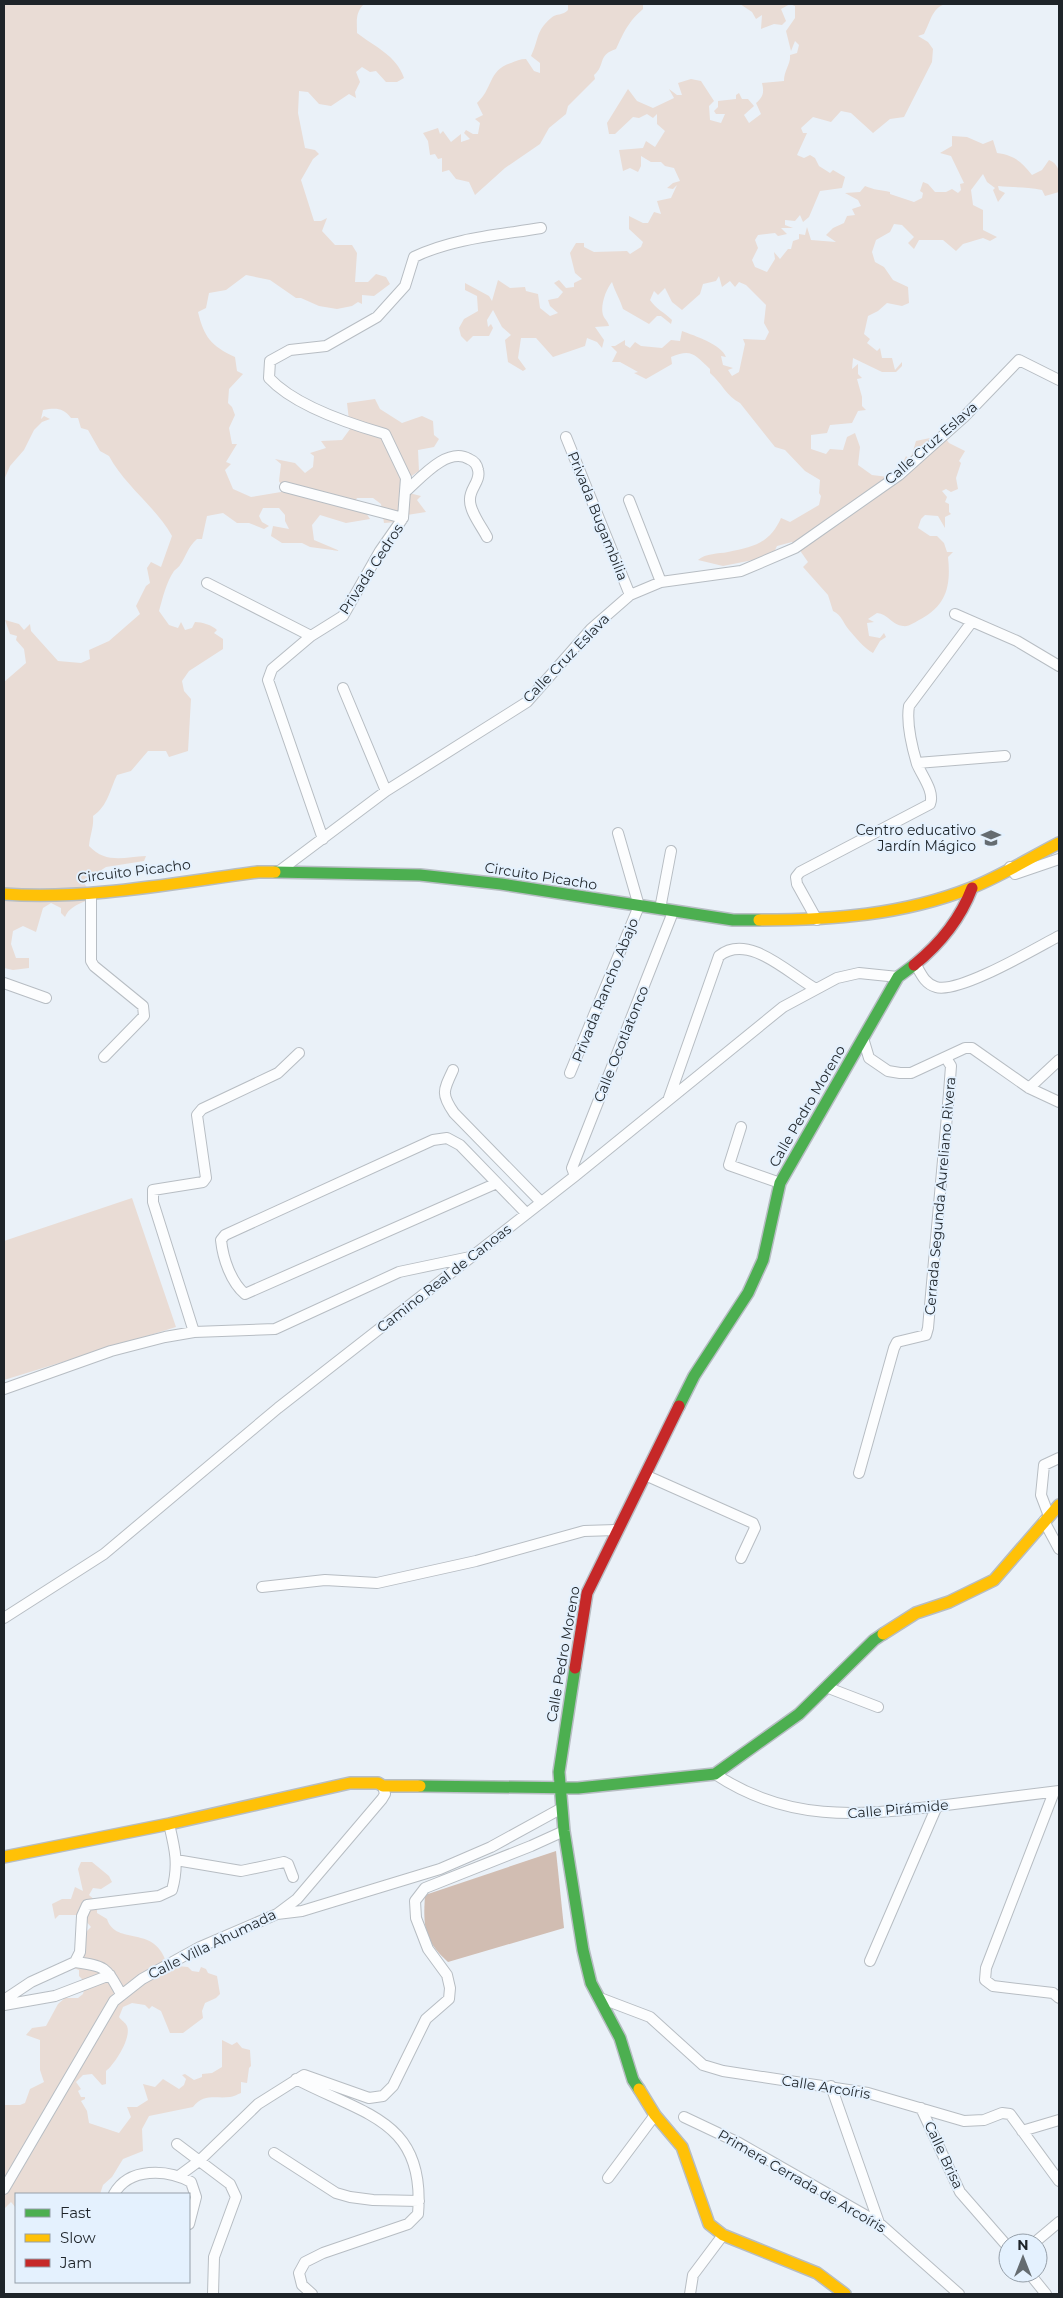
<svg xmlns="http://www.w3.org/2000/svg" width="1063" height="2298" viewBox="0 0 1063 2298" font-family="Montserrat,sans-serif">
	<rect width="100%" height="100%" fill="#eaf1f8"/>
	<path fill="#e9dcd5" d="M4,4H364C355,13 357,21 357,33C375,47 396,55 404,78L397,82H386L376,71L370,72L362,67L356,72L360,82L355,92L356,98L349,94L331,106L319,104L308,92L299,91L298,113L305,148L315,150L319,154L313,159L301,180L314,221H321L327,218L322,231L335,245H352L357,253L355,282H368L376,274L386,277L390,284L374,296L362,295V304L358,302L352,306L337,309L319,306L301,298H296L270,280L246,275L226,290L209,293L206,308L198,312C204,337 211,346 235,357L237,371L243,374L229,389L228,403L232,407L235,415L229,428L232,444H237L226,462L231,464L225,470L233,489L251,497L281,492L283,488L279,481L281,464L275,459L295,463L305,473L313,467L314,456L310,453L326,448L321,441L342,440L350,429L347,403L375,399L380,409L402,423L422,416L433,421L434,435L439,439L434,447L418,450L419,471L407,479L409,493L421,496L417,500L426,512L407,515L397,522L384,523L381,504L373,498H357L353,505L364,510L370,519L346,523L320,515L312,525L314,540L340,551L310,547L302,543H282L271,536L273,526L289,529L285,521V515L279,508H263L259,516L262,522L269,526L264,529L249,523H237L223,513L207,516L202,539H197C187,548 187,555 180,565C180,566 175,570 174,571C166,583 163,597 159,611L169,625L178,628L181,622L185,630L192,628L195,622C202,622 212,625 217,630L214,633L223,639V649L189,671L182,681L184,691L191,699L188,751L169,757L166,751H148L131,771L117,775C110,789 108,806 93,816C94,827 90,835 89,846C106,864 124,857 146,856L144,861L106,867L86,880L84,883L90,892L86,901C77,904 68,909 65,917L61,913V908L51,903L43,908L36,932L23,926L13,931L11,944L16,958H29V968L13,970L4,968V682L26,663L24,649L16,640L17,636L10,634L5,620L19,624L24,630L30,624L31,631L58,661L81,663L90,659L89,650L109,641L140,614L136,606L146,586L150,583L147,568L151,562L161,567L172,536C156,507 125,486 109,456L100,451L88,430L81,428L78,418H71C63,407 55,408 43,410L41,419L44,416L50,419L42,422L34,430L24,450L10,466L4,480Z
		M568,4H643V9C628,22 624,32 616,49C597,55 606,65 594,75L595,79L568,106L566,114L549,128L540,144L505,168L475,195L469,182L456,179L449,170L442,172V158L438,159L435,154L430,155L428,141L423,133L438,128L440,134L443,131L451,142L461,134V142L470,139L464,133L466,130L473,134H478L480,123L475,119L483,115L477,103C493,89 488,70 511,63C516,61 520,59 526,59L534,71L540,73V63L531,56C539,40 535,32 551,18C556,13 563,16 568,10Z
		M740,4H950C933,3 931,21 924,34L918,36L928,42L933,49L932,62L904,117L890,119L873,133L851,113L841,111L831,122L813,117L801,128L803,133H807L797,155L804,158L810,155L815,158L819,166L830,173L833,170L845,177L842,188L820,191L809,217L803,222L800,215L795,221L785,220V225L793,228H781L787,234L778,236L775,233L758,235L755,240L758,248L752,260L755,267L767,272L775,259L774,252L780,259L788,249H791L793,241L799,239V234L805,235L807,227L811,240L836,242L826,235L833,228L844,223L847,216L855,215L852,209L861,206L858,200L845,193L860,192L865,186C874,190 881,190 890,192V194L914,202L922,198L923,193L920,191L923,182L928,184L935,192H946L952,189L958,193L961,190L960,184L964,183L951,156L940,153L952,146V136L967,137L983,144L993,140L997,153C1014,155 1022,162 1032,175L1042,170L1049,160C1063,166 1059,179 1059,192L1045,196L1042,190C1026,186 1013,188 998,186L999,190L1005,193L998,202L993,190L995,188L987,182L983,174L971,190L973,205L983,210V230L997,237L990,241L983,238L963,244L956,251L943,240H919L914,249L908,243L914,237L902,225L894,224L890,232L876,240L872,252L875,262L884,267L893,280L908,287L909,303L902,306L887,303L878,311L868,316L864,334L870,339L867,343L877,351L880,348L882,358H892L895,370L902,362V366L896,372H882L853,358L852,369L858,364V374L862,378L857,379L862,397V406L866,410L858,411L852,423L830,425L827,433L811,435V449L826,454L830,449L843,450L847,437L855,433L860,447L858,465L872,475L888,477L901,467L906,456L910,461L916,441L930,438L946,439L949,443L965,451L959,461L961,463L956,478L958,489L951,492L946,489L942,491L947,497L945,502L949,504V512L951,514L945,517V528L938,516L925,515L921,519L918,528L930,536H937L944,543L947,552H953L948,557C951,585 947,605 921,619C915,622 909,627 903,626C892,625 888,614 877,613L868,619L874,622L867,623L869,636L880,638L884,633L886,637L880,641L873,653C864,648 856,638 849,630C843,623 842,615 833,611L828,595L803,567L808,562L801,552V548H797L792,542L777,546L771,558V564L758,559L723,566L698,560C706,553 718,554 728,552C754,547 770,543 781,518L790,522L819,505L821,496L819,493L820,480L805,471L785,450L775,447L740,403C727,397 721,382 710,373V369C695,355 692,348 671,357L672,364L646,379L634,373L638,372L620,362H612L617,352L611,346H615L625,340V345L630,348L635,342L641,346L662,348L671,340L680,341L682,331C695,336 721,344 726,357L721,356L723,365L733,368L728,370L732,376L739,372L745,344L743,339L765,340L769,332L764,323L766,305L746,285L739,282L735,287L730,281L722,287L719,276L716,281L703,284L700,294L682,310L672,302L665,288L658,295L654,291L650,300C656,309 664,312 672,320L671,324L661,316H657L649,324L623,309C620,299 615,292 612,282C606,289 600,306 603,315C605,320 608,321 609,326L595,327L604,340L602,348L597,342L587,338L585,346L553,357L536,338H521L518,358L526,369L523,371L508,362L505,340L511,335L502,327L493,310L487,320L488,327L491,324L493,328L489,336H473L467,342L461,336L459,328L464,319L478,311L477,296L465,290V283L489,296L492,301L498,280L510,288L525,287L526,291L538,294L540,308L550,316L558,313L550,306L548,300L558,298L563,292L554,283L559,280L566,288L574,287V283L582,279L575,273L570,253L576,243H584V247L594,252L627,251L630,254L641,247L643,242L629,229V216L643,223H648L654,212L661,214L657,201L671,198L677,185L673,189L667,188L673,183L680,181L674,168L665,166L661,162H651L641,156V166L638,172L630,168L623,171L619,150L643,148L646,141L655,147L665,131L657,124V114L653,118L647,114L639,118L633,117L615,134H609L607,123L628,89L637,101L653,108L674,98L669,89L677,95H682L678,83L691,79L701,81L714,101L709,106L710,120L721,123L725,114H716L714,111L718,107V101L736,99V95L739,93L742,99H748L754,106L744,115L749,123L761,114L756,103C764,96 764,92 762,83L784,81C784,70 791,64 790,55L797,53L799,45L795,41L791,51L786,31L795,18V6L790,4L781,9L786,21L782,25L774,24L761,29L762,15L756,19L752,12Z
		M132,1198L176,1327L4,1380V1241Z
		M81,1862H92L109,1876L112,1882L101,1889L93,1888L89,1895L97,1902V1913L107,1919C116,1947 156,1923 167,1965L188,1967L192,1971L199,1972L201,1967L206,1969L208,1973L217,1976L220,1994L216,1998L205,2003L202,2011L203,2018L183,2033H170L161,2011L152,2006L149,2009L145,2005L132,2003L123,2007L119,2017C121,2020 126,2023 127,2026C132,2038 114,2065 106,2071V2084L102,2085L92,2074L83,2075L76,2082L81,2089L78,2091L81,2097H85V2099L81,2101L87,2111L89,2123L119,2133L131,2117L127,2107H137L148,2100L143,2084L155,2087L163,2079L179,2089L184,2085L186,2079L182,2075L185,2074L194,2080L202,2077V2074L212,2073L222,2067V2040L232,2045L237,2042L242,2048L250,2050L251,2066L249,2068L247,2083L241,2082V2093C238,2094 233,2097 230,2097C216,2099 204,2093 193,2107L149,2116L142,2129L143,2151L123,2159L112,2177L103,2185L100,2194H16V2208L11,2202L4,2209V2105H20L25,2103L30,2089L44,2082L40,2070V2040L26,2035L32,2028L46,2026L58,2004L65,1998H78L83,1994L86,1983L79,1976V1970L71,1967L87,1931L91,1927L81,1915H59L55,1919L52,1904L62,1899H71L75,1887L83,1891L78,1869Z"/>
	<path fill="#d1bdb2" d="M556,1851L564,1928L448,1962C424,1940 423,1927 425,1895Z"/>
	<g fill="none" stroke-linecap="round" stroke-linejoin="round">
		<defs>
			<path id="street" d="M566,437L630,595
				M285,487L403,518
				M405,492C420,479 447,446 469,459C474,461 477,464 478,470C481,481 470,488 470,499C469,511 482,527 487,537
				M629,500L661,582
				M207,583L311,636
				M955,614L1017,641L1059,666
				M343,688L386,791
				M917,763L1005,756
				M323,839L268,680L272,669L311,636L343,616L380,551L403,518L406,478L385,434C350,424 294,405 269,378L270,361L290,350L326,346L377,317L405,286L414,257C453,238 499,235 541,228
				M1010,867L1015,874L1059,859
				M278,872L386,791L527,702L591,629L630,595L661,582L741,571L795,548L899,475L964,417L1019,360L1059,380
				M91,893V961L94,966L143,1006L144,1016L104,1057
				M660,909L671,851
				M817,920L797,884L796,877L800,872L930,804C935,792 922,776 917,764C912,747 906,724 909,706L971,623
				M916,965C921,974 925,984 936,987C959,994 1036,948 1059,936
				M4,983L46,998
				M863,1038L869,1058L888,1071L900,1073H911L965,1048H972L1029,1088L1059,1102
				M453,1070C443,1091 441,1094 454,1113L541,1202
				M570,1073L639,906L618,833
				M1029,1088L1059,1060
				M669,1098L719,956C749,932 790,975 816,989
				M741,1127L729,1165L780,1183
				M575,1176L572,1168L673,912
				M497,1183L245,1294C231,1282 223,1259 221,1240L225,1235L433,1140L447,1138L460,1145L526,1213
				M194,1332L153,1202V1190L203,1182L206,1178L197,1115L202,1109L278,1073L299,1053
				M4,1389L111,1351L165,1337L194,1332L275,1329L399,1272L470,1257
				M859,1473L894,1348L897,1342L926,1335L928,1328L949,1093L951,1066L946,1058
				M645,1475L753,1523L755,1528L741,1558
				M1049,1516L1041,1495L1044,1465L1059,1458
				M1044,1521L1059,1549
				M262,1587L325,1580L377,1583L476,1561L584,1531L616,1530
				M4,1618L104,1554L278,1408L575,1176L783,1007L837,978L859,973L898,977
				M826,1687L878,1707
				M715,1774C787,1822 857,1816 938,1806C979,1801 1019,1796 1059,1791
				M1054,1792L986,1968L985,1980L993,1986L1053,1993L1059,1998
				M176,1860L241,1871L284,1862L288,1864L293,1877
				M277,1914L302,1911L440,1869L491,1847L562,1808
				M870,1961L937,1806
				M75,1962C106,1966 106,1967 121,1994
				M600,1998L650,2017L703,2065L723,2071L868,2093L964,2121L984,2120L1002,2113L1010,2114L1059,2181
				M4,2000L31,1982L75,1962L80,1952L82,1916L87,1905L159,1896L172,1890C179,1865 175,1849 169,1824
				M4,2005L55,1996L110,1975
				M296,2079C364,2115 426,2120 418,2214L408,2224L323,2253L305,2262L299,2273L302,2285L312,2294
				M831,2086L879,2223
				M921,2108L960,2192L1008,2247
				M684,2117L739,2143L879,2223L959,2294
				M1022,2131L1059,2120
				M177,2144L230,2184L236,2197L214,2257L213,2294
				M274,2153L336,2193L350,2197L373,2200L419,2201
				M180,2175L199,2161L258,2104L304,2075L369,2098L383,2096L393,2086L426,2019L449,1999L450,1988L447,1975L428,1949L416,1918L415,1901L425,1888L531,1846L564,1831
				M608,2178L655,2115
				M4,2189L114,2001L142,1979L200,1947L277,1914L297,1899L382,1799L385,1794L383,1786
				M114,2194C129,2167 167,2169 191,2182L196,2197L189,2224
				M1034,2243L1059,2222
				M1029,2273L1046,2294
				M690,2294L693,2275L723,2235"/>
			<path id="fast" d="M275,872L420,875L501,884L733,920H759
				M679,1406L694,1376L748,1293L763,1260L780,1183L898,977L914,965
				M575,1668L559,1772L564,1831L583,1950L591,1983L620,2038L633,2080L639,2089
				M420,1786L578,1788L715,1774L799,1714L874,1640L883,1634"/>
			<path id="slow" d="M4,894C88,900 174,883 258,872H275
				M759,920C832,920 903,915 971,888C1001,876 1030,858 1059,843
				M883,1634L916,1613L949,1602L994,1580L1059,1505
				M4,1857L169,1824L350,1783H378L383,1786H420
				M639,2089L655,2115L682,2147L709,2224L723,2235L817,2273L845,2294"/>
			<path id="jam" d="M914,965C940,944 960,920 972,888
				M575,1668L587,1593L679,1406"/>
		</defs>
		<use href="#street" stroke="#b7bdc3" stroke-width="12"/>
		<use href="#fast" stroke="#b7bdc3" stroke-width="14"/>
		<use href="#slow" stroke="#b7bdc3" stroke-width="14"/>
		<use href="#jam" stroke="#b7bdc3" stroke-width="14"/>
		<use href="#street" stroke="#fcfdfe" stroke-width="10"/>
		<use href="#fast" stroke="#4caf50" stroke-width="11"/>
		<use href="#slow" stroke="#ffc107" stroke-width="11"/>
		<use href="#jam" stroke="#c62828" stroke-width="11"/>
	</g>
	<defs>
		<symbol id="school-bare" viewBox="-9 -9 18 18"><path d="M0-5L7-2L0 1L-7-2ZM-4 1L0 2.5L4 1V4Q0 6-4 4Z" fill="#656c71" stroke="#e4f1fe" stroke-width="2.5" paint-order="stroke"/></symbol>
	</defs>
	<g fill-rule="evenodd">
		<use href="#school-bare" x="977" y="824" width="28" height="28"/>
	</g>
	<g text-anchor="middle" stroke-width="4" stroke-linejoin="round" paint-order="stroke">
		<g font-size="14" fill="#1e2429" stroke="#e4f1fe">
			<text transform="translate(931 443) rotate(-41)" y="5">Calle Cruz Eslava</text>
			<text transform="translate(598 516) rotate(68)" y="5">Privada Bugambilia</text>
			<text transform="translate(371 569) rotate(-57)" y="5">Privada Cedros</text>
			<text transform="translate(566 658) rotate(-46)" y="5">Calle Cruz Eslava</text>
			<text transform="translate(134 871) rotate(-7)" y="5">Circuito Picacho</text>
			<text transform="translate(541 876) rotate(9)" y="5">Circuito Picacho</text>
			<text transform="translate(605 990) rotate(-68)" y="5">Privada Rancho Abajo</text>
			<text transform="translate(621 1044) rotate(-68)" y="5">Calle Ocotlatonco</text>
			<text transform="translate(807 1106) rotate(-60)" y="5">Calle Pedro Moreno</text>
			<text transform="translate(940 1196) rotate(-85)" y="5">Cerrada Segunda Aureliano Rivera</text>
			<text transform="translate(444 1278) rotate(-38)" y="5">Camino Real de Canoas</text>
			<text transform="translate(563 1654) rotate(-80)" y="5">Calle Pedro Moreno</text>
			<text transform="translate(898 1809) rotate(-5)" y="5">Calle Pirámide</text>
			<text transform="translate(212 1944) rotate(-26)" y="5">Calle Villa Ahumada</text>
			<text transform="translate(826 2087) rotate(9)" y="5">Calle Arcoíris</text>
			<text transform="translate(944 2155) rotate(65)" y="5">Calle Brisa</text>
			<text transform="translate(802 2181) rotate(30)" y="5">Primera Cerrada de Arcoíris</text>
		</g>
		<g font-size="14" fill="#1e2429" stroke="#e4f1fe" text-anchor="end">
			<text x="976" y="835">Centro educativo<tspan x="976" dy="16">Jardín Mágico</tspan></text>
		</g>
	</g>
	<rect width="1063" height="2298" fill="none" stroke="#1e2429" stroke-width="10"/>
	<rect x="15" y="2193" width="175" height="90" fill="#e4f1fe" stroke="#959fa9"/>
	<rect x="25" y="2209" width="25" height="8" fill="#4caf50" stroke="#959fa9"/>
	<text x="60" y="2218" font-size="15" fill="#1e2429">Fast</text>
	<rect x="25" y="2234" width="25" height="8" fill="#ffc107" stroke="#959fa9"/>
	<text x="60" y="2243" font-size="15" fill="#1e2429">Slow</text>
	<rect x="25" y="2259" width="25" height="8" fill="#c62828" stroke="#959fa9"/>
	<text x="60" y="2268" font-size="15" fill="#1e2429">Jam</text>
	<g transform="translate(1023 2258)"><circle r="24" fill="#e4f1fe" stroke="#959fa9"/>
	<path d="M0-4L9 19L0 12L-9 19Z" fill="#656c71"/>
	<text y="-8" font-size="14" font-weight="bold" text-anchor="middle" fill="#1e2429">N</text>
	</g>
</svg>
